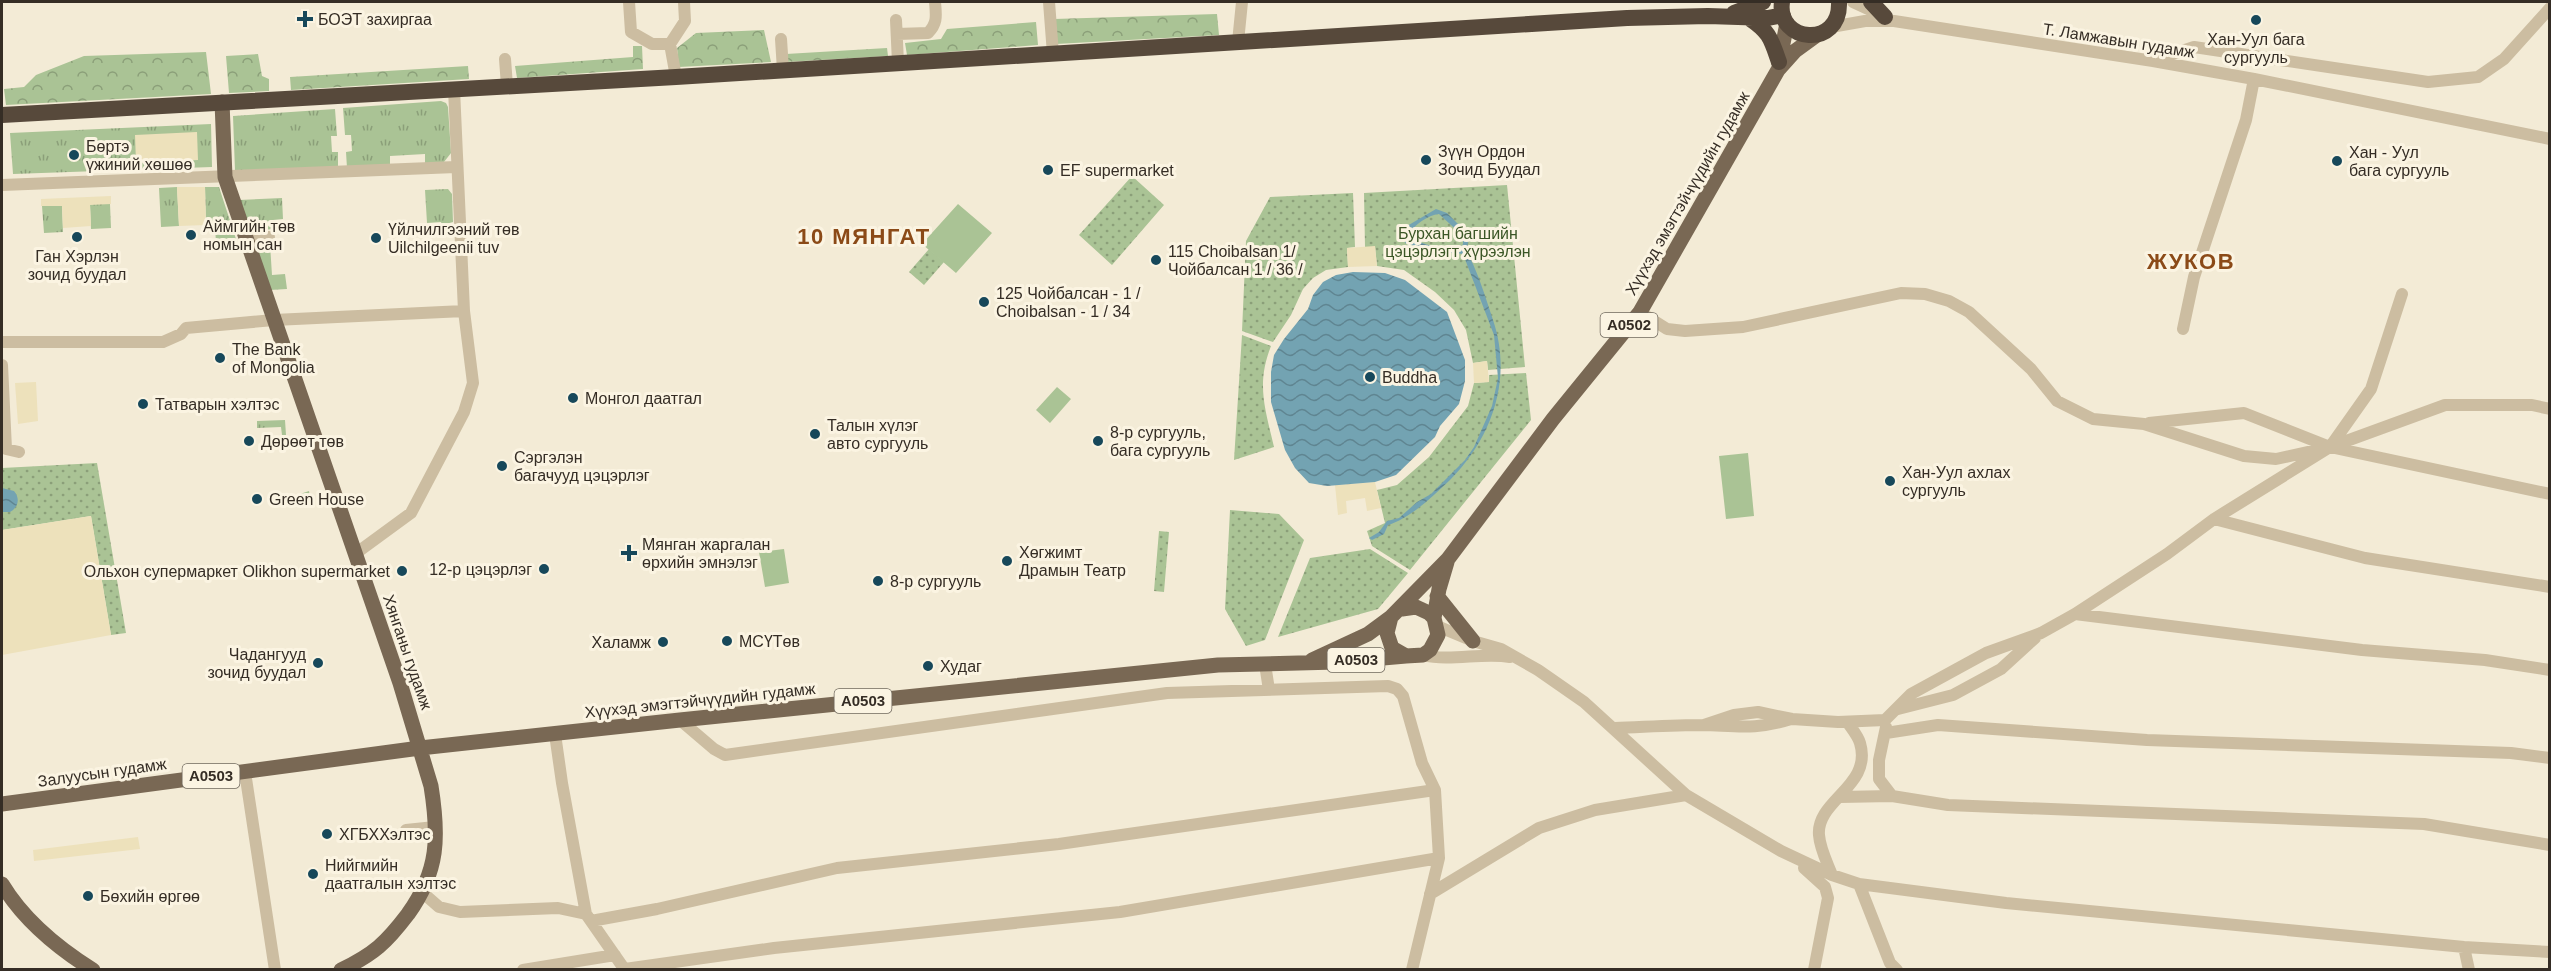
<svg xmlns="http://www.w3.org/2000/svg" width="2551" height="971" viewBox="0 0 2551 971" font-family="Helvetica,sans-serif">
	<defs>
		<pattern id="grass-tufts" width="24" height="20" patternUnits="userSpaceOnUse" patternTransform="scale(1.5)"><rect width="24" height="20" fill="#aac395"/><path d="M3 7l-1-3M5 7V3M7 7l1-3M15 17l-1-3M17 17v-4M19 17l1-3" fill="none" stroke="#8b9f79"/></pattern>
		<pattern id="forest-crowns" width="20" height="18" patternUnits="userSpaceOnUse" patternTransform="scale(1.5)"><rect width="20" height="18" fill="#aac395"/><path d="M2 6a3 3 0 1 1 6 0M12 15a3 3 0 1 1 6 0" fill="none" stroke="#8b9f79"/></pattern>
		<pattern id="park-dots" width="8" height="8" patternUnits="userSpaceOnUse" patternTransform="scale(1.5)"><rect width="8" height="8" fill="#aac395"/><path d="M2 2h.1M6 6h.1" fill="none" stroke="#8b9f79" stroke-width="1.8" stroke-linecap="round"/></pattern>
		<pattern id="water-waves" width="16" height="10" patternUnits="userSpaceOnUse" patternTransform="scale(1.5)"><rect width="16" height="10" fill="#73a3b2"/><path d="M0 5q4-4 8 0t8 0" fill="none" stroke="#5f8591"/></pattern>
	</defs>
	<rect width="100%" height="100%" fill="#f3ebd6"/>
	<path fill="url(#grass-tufts)" d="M441,101L446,103L448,107L451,153L444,162L425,164V154L390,156V165L347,168L346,152L352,151L351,135H345L343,108Z
		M335,109L337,136H331L332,152H338V169L235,171L233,116Z
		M211,124L212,167L13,174L10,133Z
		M177,187L179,226L161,227L159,188Z
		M205,187H219L237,242L216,244L215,225H206Z
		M448,189L452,194L453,222L442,225L441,222L427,223L425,190Z
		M282,198L283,219L273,220V229L250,231L239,200Z
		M90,204H110L111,228L91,229Z
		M42,206H62L63,232L44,233Z
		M270,244L272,275L285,274L287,289L270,290L254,245Z
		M285,420L286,435H282L281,427L257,428V421Z
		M309,491L311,502L299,505L297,495Z"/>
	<path fill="url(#forest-crowns)" d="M1217,14L1219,35L1056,44L1054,19Z
		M1036,22L1038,45L907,55L905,43L941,39L947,29Z
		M764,30L771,62L679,67L677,48L696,33Z
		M633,46H642L643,69L517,78L515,66L633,57Z
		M887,48L888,56L786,62V54Z
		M206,52L211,94L6,105L4,89L24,87L36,75L84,56Z
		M258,54L262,76L269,79V91L229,93L226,56Z
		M468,66L469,79L291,90L290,77Z"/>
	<path fill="url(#park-dots)" d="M1132,176L1164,205L1112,265L1079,235Z
		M1507,185L1525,367L1488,370L1487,361L1473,363L1466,330L1454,310L1435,292L1404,270L1377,266L1375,247H1365L1364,193Z
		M1353,193L1355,247L1347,248L1348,267L1326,270L1313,278L1303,289L1291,315L1273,342L1242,331L1246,241L1270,197Z
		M929,249L944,262L924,285L909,272Z
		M1242,335L1271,346C1256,384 1265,408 1274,447L1234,460Z
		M1526,373L1531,420L1410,570L1372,546L1367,531L1385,523L1377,490L1397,485L1429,457L1468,406L1474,383L1489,382V375Z
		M97,463L126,633L111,635L91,516L2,530V468Z
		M1230,510L1279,514L1304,540L1265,640L1246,646L1225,609Z
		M1159,531L1169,532L1164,592L1154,591Z
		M1370,549L1408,573L1378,609L1278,637L1310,558Z"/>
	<path fill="#aac395" d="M958,204L992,233L956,273L922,244Z
		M1057,387L1071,399L1050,423L1036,410Z
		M1748,453L1754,516L1726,519L1719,456Z
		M784,549L789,583L765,587L759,552Z"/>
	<path fill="#ede1bb" d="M197,132L198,160L136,163L135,135Z
		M177,187H205L206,225L179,226Z
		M111,196V204L90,205L91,226L63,228L62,206H41V199Z
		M1375,246L1377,266L1348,267L1347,248Z
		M1487,361L1489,382L1474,383L1473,363Z
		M36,382L38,421L18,424L15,383Z
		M1375,482L1381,508L1367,511L1365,498L1346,501L1347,513L1338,515L1335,485Z
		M91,516L111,635L2,655V530Z
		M138,837L140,849L34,861L33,850Z"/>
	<path fill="url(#water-waves)" fill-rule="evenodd" d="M1436,209L1447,213L1468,234C1469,240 1467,247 1467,252C1467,255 1472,261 1473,264C1481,282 1487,302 1493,320C1513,379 1492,438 1450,480C1433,496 1411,518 1388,525L1384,534L1372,540L1369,538L1379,532L1387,521L1399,518L1417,502L1431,494L1465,460L1474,447L1492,406L1498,378L1494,335L1463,254L1427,250L1405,243L1403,231L1407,226ZM1439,214L1463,236V244L1461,247C1443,248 1422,248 1409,234C1414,225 1428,215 1439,214Z
		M1353,272L1385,273L1405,280L1447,312L1465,360V381L1459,404L1440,426L1435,437L1396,475L1375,482L1327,486L1309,483L1295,468L1285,450L1271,402V372L1274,355L1284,339L1308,309L1313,295L1323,282L1336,275Z
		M2,488L14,491C20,498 19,507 10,512H2Z"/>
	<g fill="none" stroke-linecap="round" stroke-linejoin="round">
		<path stroke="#ccbda1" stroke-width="12" d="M629,2L631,32L652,44H670
			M1049,2L1053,54
			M1853,2L1879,14
			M896,20L898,63
			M1831,27L1865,21H1894L2153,61L2254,79L2550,139
			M897,34L928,33C938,23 936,15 935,2
			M781,39L783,70
			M1238,42L1242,2
			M505,59L507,86
			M2155,60L2194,47L2428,82L2478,77L2504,59L2550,8
			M676,77L670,44L685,21L684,2
			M2,185L456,167
			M246,238L269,237
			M1640,312L1667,329L1685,331L1743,327L1901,293L1925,294L1949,301L1969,312L2031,369L2057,401L2093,419L2144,424L2244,456L2276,459L2330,447L2445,405H2532L2550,409
			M2183,329L2194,277L2246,120L2254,79
			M2,342H163L181,334L186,328L274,320L464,311
			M2,365L6,449L19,452
			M2149,423L2244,413L2330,447L2550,494
			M2214,519L2365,558L2550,587
			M355,554L411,513L464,412L473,383L464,311L454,89
			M2075,614L2362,650L2485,660L2550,670
			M1437,626L1473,641L1501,649L1538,670L1584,702L1686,795L1781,851L1832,875L1859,884L2006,903L2464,947L2550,952
			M1423,655C1451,662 1482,652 1510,657
			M1265,664L1269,690
			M1898,709L1953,695L2001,669L2035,638
			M680,720L714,749L725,755L1167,693L1388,686L1397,689L1403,696L1422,763L1435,790L1439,858L1412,970
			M1704,725L1734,715L1758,712L1792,719L1838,722L1885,720L1911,694L1986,653L2041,633L2075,614L2167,554L2214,519L2330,447L2371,389L2402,294
			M1886,727L1879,760V779L1892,796
			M1615,728C1644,727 1674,725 1703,725C1738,726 1756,730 1791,719
			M1886,733L1938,725L2147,740L2511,753L2550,758
			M555,734L562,783L586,914L625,970
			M245,772L275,970
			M1840,797L1892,796L1948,805L2424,824L2550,845
			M406,830L435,827
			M1804,868L1825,887L1828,898L1814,970
			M1832,875C1827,862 1820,849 1819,835C1816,800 1873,786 1860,743C1858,736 1852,729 1848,723
			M1859,884L1890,963L1897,970
			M423,893L439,907L460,912L558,908L586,914
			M1430,894L1539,828L1595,810L1686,795
			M591,921L657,909L837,868L1059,844L1435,790
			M2464,947L2469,970
			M625,969L774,948L1120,912L1439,858
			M523,970L615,955"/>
		<path stroke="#796854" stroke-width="15" d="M1779,64L1787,23
			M222,102L225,177L400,683L431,786C439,836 439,871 408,914C386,943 374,954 341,970
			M1437,596L1473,641
			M1402,609L1416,607L1429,613L1434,618L1438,635L1430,650L1423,655L1406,656L1392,648L1387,633L1391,617L1448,559L1553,419L1640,312L1778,70L1795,51L1817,35
			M1434,618L1439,589L1447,562
			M1312,660L1368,634L1391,617
			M2,804L420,748L680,720L1218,665L1337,662L1406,656
			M2,884C23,919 58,948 93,970"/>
		<path stroke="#57493b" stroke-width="16" d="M1782,2C1776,43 1841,49 1839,2
			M1871,2L1885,17
			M1734,13L1763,2
			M1749,18C1770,32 1771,39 1779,62
			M2,115L676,77L1627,18L1708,16L1768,18L1783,15"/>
	</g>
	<g fill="#17485a" stroke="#fbf4e2" stroke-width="2">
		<path d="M302 10h6v6h6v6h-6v6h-6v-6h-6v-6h6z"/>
		<circle cx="2256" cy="20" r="6"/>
		<circle cx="74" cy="155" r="6"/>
		<circle cx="1426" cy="160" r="6"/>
		<circle cx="2337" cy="161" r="6"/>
		<circle cx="1048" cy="170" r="6"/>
		<circle cx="191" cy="235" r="6"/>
		<circle cx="77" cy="237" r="6"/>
		<circle cx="376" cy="238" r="6"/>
		<circle cx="1156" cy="260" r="6"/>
		<circle cx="984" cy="302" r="6"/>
		<circle cx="220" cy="358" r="6"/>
		<circle cx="1370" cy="377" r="6"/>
		<circle cx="573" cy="398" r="6"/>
		<circle cx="143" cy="404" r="6"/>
		<circle cx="815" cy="434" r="6"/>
		<circle cx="249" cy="441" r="6"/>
		<circle cx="1098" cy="441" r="6"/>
		<circle cx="502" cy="466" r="6"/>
		<circle cx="1890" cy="481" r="6"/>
		<circle cx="257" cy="499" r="6"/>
		<path d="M626 544h6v6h6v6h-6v6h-6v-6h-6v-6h6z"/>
		<circle cx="1007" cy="561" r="6"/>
		<circle cx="544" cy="569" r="6"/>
		<circle cx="402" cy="571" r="6"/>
		<circle cx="878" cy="581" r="6"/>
		<circle cx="727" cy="641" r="6"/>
		<circle cx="663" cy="642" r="6"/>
		<circle cx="318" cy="663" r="6"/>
		<circle cx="928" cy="666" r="6"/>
		<circle cx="327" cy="834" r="6"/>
		<circle cx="313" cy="874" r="6"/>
		<circle cx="88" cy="896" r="6"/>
	</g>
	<g text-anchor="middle" stroke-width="6" stroke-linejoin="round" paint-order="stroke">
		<g fill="#fbf4e2" stroke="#70695e" stroke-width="1.5">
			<rect x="1600.5" y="313" width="57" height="24" rx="4.5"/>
			<rect x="1327.5" y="648" width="57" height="24" rx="4.5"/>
			<rect x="834.5" y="689" width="57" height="24" rx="4.5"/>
			<rect x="182.5" y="764" width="57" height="24" rx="4.5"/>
		</g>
		<g font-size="15" font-weight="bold" fill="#352d25">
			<text x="1629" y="330">A0502</text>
			<text x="1356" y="665">A0503</text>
			<text x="863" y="706">A0503</text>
			<text x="211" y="781">A0503</text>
		</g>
		<g font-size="16" fill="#352d25" stroke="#fbf4e2" text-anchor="start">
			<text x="318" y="25">БОЭТ захиргаа</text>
			<text x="2256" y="45" text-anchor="middle">Хан-Уул бага<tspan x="2256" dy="18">сургууль</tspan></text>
			<text x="86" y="152">Бөртэ<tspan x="86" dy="18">үжиний хөшөө</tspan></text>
			<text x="1438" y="157">Зүүн Ордон<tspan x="1438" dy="18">Зочид Буудал</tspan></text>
			<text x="2349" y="158">Хан - Уул<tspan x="2349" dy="18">бага сургууль</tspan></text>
			<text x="1060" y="176">EF supermarket</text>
			<text x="203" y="232">Аймгийн төв<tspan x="203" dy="18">номын сан</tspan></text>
			<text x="388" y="235">Үйлчилгээний төв<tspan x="388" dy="18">Uilchilgeenii tuv</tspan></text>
			<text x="1168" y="257">115 Choibalsan 1/<tspan x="1168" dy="18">Чойбалсан 1 / 36 /</tspan></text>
			<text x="77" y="262" text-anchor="middle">Ган Хэрлэн<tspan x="77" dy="18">зочид буудал</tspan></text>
			<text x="996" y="299">125 Чойбалсан - 1 /<tspan x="996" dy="18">Choibalsan - 1 / 34</tspan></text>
			<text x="232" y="355">The Bank<tspan x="232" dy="18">of Mongolia</tspan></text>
			<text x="1382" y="383">Buddha</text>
			<text x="585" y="404">Монгол даатгал</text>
			<text x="155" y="410">Татварын хэлтэс</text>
			<text x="827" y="431">Талын хүлэг<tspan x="827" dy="18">авто сургууль</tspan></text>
			<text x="1110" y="438">8-р сургууль,<tspan x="1110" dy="18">бага сургууль</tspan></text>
			<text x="261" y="447">Дөрөөт төв</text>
			<text x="514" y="463">Сэргэлэн<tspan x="514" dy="18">багачууд цэцэрлэг</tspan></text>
			<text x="1902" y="478">Хан-Уул ахлах<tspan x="1902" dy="18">сургууль</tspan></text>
			<text x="269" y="505">Green House</text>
			<text x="642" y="550">Мянган жаргалан<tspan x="642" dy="18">өрхийн эмнэлэг</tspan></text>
			<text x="1019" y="558">Хөгжимт<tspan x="1019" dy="18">Драмын Театр</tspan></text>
			<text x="532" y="575" text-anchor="end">12-р цэцэрлэг</text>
			<text x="390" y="577" text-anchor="end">Ольхон супермаркет Olikhon supermarket</text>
			<text x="890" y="587">8-р сургууль</text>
			<text x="739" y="647">МСҮТөв</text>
			<text x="651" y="648" text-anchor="end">Халамж</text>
			<text x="306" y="660" text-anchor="end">Чадангууд<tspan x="306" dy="18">зочид буудал</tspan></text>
			<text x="940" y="672">Худаг</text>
			<text x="339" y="840">ХГБХХэлтэс</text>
			<text x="325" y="871">Нийгмийн<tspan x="325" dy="18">даатгалын хэлтэс</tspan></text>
			<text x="100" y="902">Бөхийн өргөө</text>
		</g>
		<g font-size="16" fill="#352d25" stroke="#fbf4e2">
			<text transform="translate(2119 40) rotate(9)" y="6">Т. Ламжавын гудамж</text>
			<text transform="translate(1687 193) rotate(-60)" y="6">Хүүхэд эмэгтэйчүүдийн гудамж</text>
			<text transform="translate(408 652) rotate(71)" y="6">Хянганы гудамж</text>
			<text transform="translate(700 700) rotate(-6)" y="6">Хүүхэд эмэгтэйчүүдийн гудамж</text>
			<text transform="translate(102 772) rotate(-8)" y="6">Залуусын гудамж</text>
		</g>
		<g font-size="16" fill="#3b5626" stroke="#fbf4e2">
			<text x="1458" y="239">Бурхан багшийн<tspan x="1458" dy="18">цэцэрлэгт хүрээлэн</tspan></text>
		</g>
		<g font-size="22" font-weight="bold" letter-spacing="1.5" fill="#8b4a17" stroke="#fbf4e2">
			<text x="864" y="244">10 МЯНГАТ</text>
			<text x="2191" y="269">ЖУКОВ</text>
		</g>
	</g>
	<rect width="2551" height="971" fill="none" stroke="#352d25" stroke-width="6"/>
</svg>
